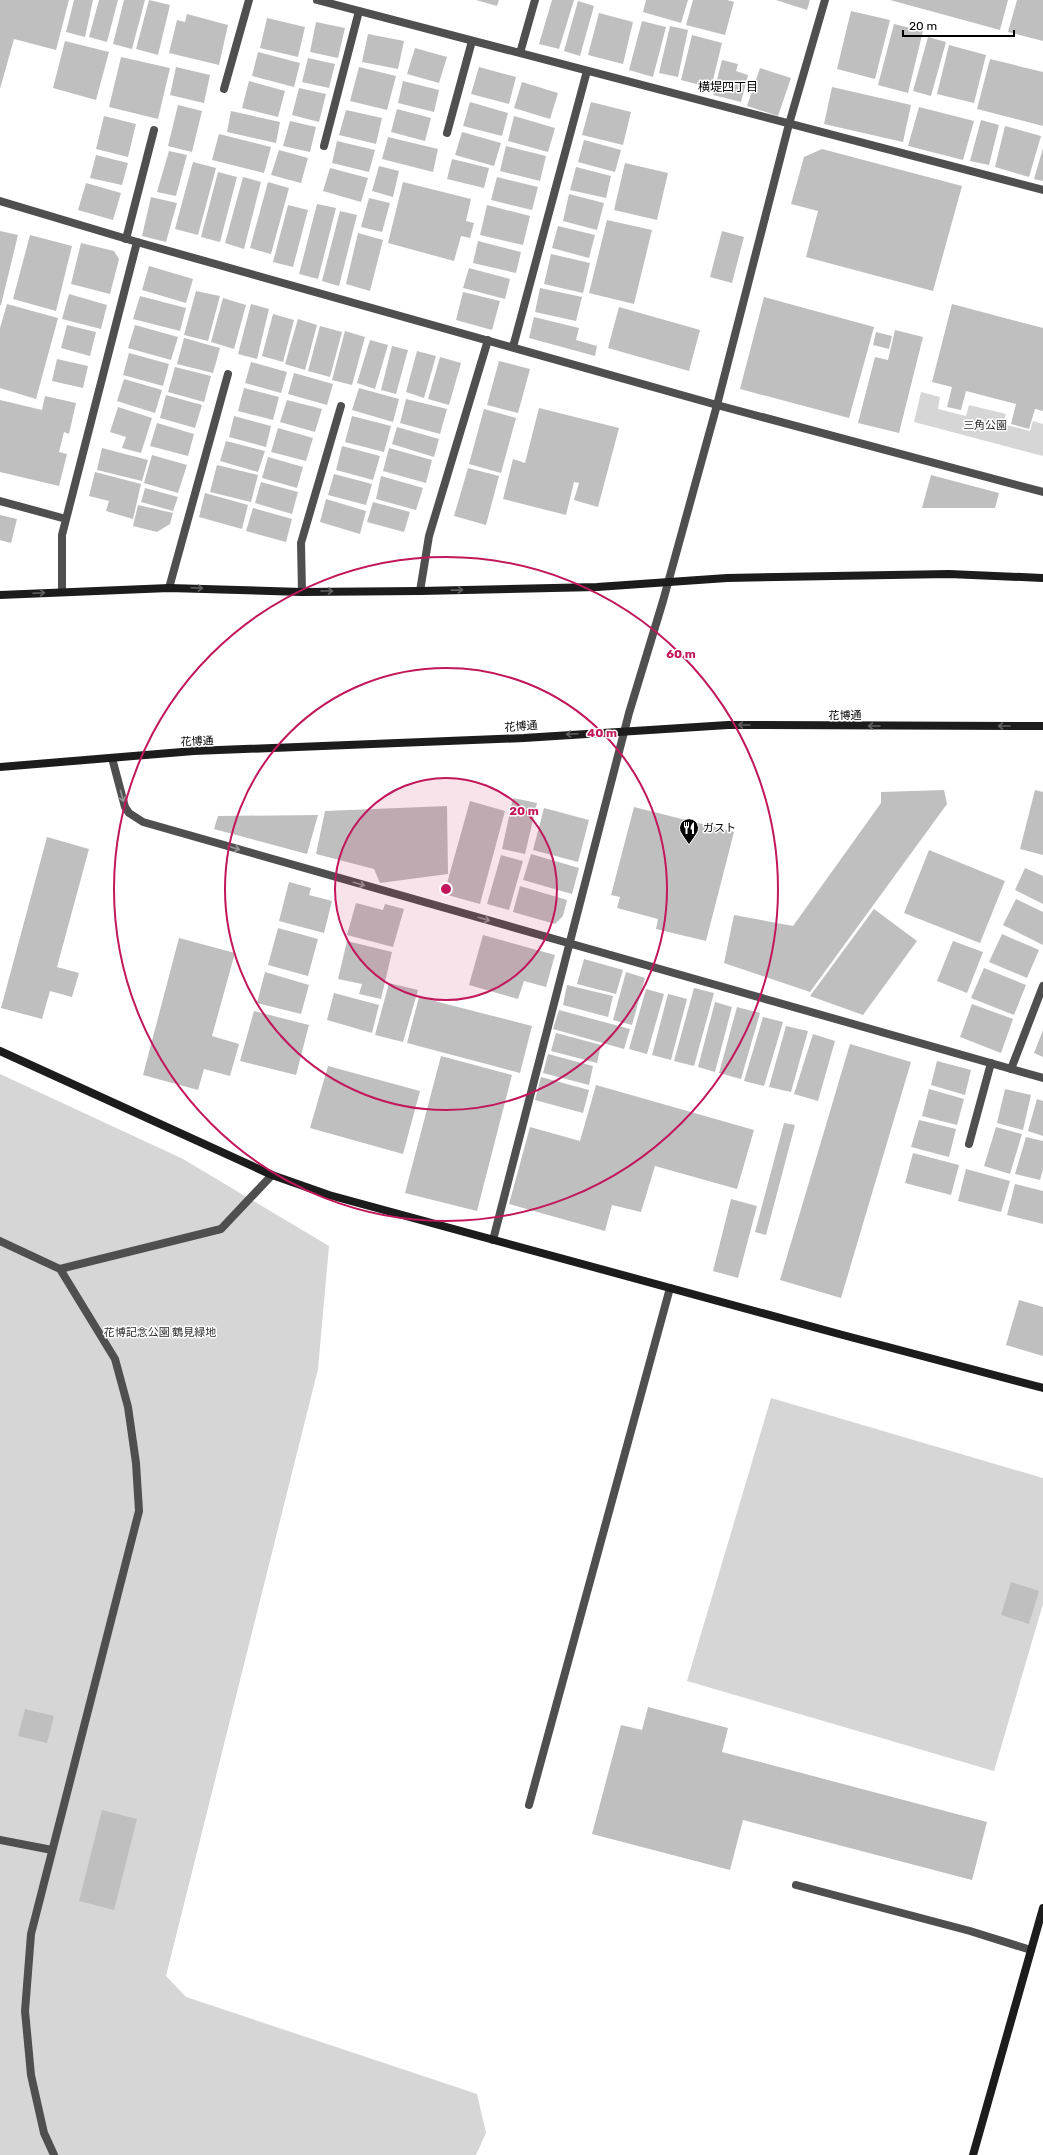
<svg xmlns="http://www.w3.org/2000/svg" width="1043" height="2155" viewBox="0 0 1043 2155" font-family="Rubik,'Noto Sans JP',sans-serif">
	<rect width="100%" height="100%" fill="#fff"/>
	<path fill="#d6d6d6" d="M921,392L940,397L938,409L966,416L969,405L1006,414L1003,424L1030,431L1033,421L1043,424V456L914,422Z
		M0,1074L183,1159L329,1246L318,1369L166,1976L186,1997L477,2094L486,2133L476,2155H0Z
		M771,1398L1043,1478V1604L994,1771L687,1681Z"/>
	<path fill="#bfbfbf" d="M0,0H69L56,50L14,39L0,89Z
		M74,0H93L85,37L66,32Z
		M99,0H118L107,42L89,37Z
		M124,0H145L132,49L113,44Z
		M149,0L170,5L158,55L136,49Z
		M476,0H499L497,6Z
		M552,0H574L559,49L539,44Z
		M646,0H688L681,23L643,12Z
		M693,0H727L734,2L725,35L686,25Z
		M776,0H810L807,10Z
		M890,0H1008L1000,30Z
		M1017,0H1043V41L1008,32Z
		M578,1L594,6L580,56L564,51Z
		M851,11L890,20L875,79L837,69Z
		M599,13L633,22L623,64L588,55Z
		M187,14L228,25L219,65L169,53L177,20L185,22Z
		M267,18L305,27L298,57L260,48Z
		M642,21L666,27L653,77L629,70Z
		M316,22L345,28L338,58L310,52Z
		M894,24L923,31L908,93L878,85Z
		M670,26L688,30L678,77L659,73Z
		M368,34L404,41L398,69L362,62Z
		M692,35L722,43L711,88L681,80Z
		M928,37L946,42L931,96L913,91Z
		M65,41L109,52L96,100L53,88Z
		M949,45L986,55L974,103L937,94Z
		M415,48L447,57L439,83L407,74Z
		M258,52L300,63L294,87L252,76Z
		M121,57L170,68L158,119L109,107Z
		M308,58L335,64L329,88L302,82Z
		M990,59L1043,72V126L977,109Z
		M722,60L738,64L736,71L748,75L741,102L713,95Z
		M176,67L210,75L204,103L170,95Z
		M359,67L396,76L387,110L350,101Z
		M479,67L516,77L509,104L471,94Z
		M760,68L791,78L778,116L747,106Z
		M249,81L285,91L278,117L242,108Z
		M403,81L439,90L434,112L398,103Z
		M522,82L558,93L550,119L514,108Z
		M832,87L911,105L903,142L824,124Z
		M299,88L326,94L319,122L292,115Z
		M470,102L508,113L502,136L463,126Z
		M591,102L631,112L623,145L582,135Z
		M178,105L202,111L192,152L168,146Z
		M919,107L974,121L963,160L908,146Z
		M397,109L431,118L425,141L391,132Z
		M346,110L382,118L376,144L339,135Z
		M231,111L280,122L276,143L227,132Z
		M104,116L136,124L128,157L96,149Z
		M514,116L555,128L548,152L508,141Z
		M981,120L999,125L989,165L970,161Z
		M290,121L316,127L310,152L283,146Z
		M1005,126L1041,136L1029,177L995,167Z
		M462,132L501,143L494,166L455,155Z
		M219,134L271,147L264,173L212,160Z
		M388,137L438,149L433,172L382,159Z
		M584,140L621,150L615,172L578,162Z
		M337,141L375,150L369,172L332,163Z
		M506,146L546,156L540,181L500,171Z
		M1043,148V181L1034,179Z
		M822,149L962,186L933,291L806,257L818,211L791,204L804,157Z
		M279,150L308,158L301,183L271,175Z
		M169,151L187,155L176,196L157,192Z
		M96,155L128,163L122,185L90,178Z
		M452,159L489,168L484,188L447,179Z
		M193,162L216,168L198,235L175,229Z
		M625,163L668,173L657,220L614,210Z
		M379,166L399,171L393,197L372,191Z
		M576,167L611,176L606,198L570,190Z
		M330,168L368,178L361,202L323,191Z
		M218,172L237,177L220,242L201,237Z
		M243,177L261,182L244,249L225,243Z
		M497,177L538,187L532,210L491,200Z
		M268,182L289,188L271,254L250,248Z
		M403,182L471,199L466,221L474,223L470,238L461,236L454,261L388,243Z
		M86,183L121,193L113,220L78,210Z
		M569,194L604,203L597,230L563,221Z
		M151,197L177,203L166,242L142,236Z
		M369,198L390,203L382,232L361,227Z
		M317,204L336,208L318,279L299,274Z
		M288,205L308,210L293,267L273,262Z
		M487,205L530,216L523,245L480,235Z
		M340,211L357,215L339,286L322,281Z
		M607,220L652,230L634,304L589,293Z
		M558,226L595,235L589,258L552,248Z
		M0,231L18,235L1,305H0Z
		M722,231L744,237L732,283L710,277Z
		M358,233L383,240L370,291L346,284Z
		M30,235L72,246L56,311L13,299Z
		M478,241L521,252L516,273L473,263Z
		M81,243L114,251L119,259L110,294L71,284Z
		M551,254L590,263L583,293L544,284Z
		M149,266L193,279L186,303L142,290Z
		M469,268L510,279L505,299L463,288Z
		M540,288L582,297L576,321L535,312Z
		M196,291L220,296L208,341L184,335Z
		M463,292L500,301L492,330L456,320Z
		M69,294L107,305L101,329L62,319Z
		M140,296L186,308L180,331L133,319Z
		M764,297L874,327L849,418L740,389Z
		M223,298L246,305L234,349L211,342Z
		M7,304L58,318L36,399L0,388V328Z
		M251,304L269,309L257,359L238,354Z
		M952,304L1043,328V411L1035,409L1029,429L1011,424L1016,404L966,391L961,410L947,407L952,387L932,382Z
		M619,307L700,330L689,371L608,348Z
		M273,314L294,320L283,362L262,356Z
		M534,317L579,328L576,340L597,346L595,356L529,338Z
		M298,319L317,325L305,370L285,364Z
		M67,325L96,332L90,356L61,348Z
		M135,325L178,337L171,360L128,348Z
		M320,326L342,332L330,377L308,371Z
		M895,330L923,337L899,433L858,423L875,357L888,360Z
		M345,331L365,337L352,385L332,380Z
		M876,332L892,336L889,349L873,345Z
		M184,338L220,348L213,373L177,364Z
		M370,340L388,345L375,389L357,383Z
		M392,346L408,350L396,394L381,390Z
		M417,351L436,356L424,398L406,392Z
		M129,353L169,364L163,386L123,375Z
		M440,357L461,363L449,405L428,399Z
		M57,359L88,366L83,388L52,381Z
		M499,361L530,369L518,413L487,405Z
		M251,362L287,372L281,393L245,383Z
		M175,367L211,376L204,402L168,392Z
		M294,373L333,384L327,405L288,394Z
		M124,379L162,390L155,413L117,401Z
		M244,388L279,397L273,420L238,411Z
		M359,388L399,399L393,422L352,410Z
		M166,395L202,405L195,428L160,418Z
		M45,396L76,403L69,434L64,432L59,452L67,454L59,486L0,472V400L42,410Z
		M406,399L447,409L440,434L400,423Z
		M287,400L322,409L315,432L280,422Z
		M118,407L152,418L141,453L122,448L126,437L110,432Z
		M539,408L619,428L598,507L574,500L579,483L574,482L566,515L503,499L513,459L525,463Z
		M484,409L516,418L501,473L469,464Z
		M234,416L271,426L266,447L229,437Z
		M352,416L391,426L384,452L345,442Z
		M157,423L194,434L188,456L150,446Z
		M397,427L439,439L434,457L392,444Z
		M278,428L313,438L306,461L271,452Z
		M226,441L265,451L258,472L220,461Z
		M342,446L380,456L373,480L336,470Z
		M102,448L148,460L142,481L97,470Z
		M389,448L432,460L426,483L383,471Z
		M152,455L187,465L178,493L144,483Z
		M268,457L303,467L297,488L262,478Z
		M217,465L258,475L251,502L210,492Z
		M468,468L499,476L486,525L454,516Z
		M95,472L141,484L133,519L106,511L109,501L89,496Z
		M334,474L372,484L366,505L328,495Z
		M931,475L999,493L995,508H922Z
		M381,476L423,488L416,510L376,499Z
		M261,482L298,492L292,514L255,503Z
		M145,488L178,497L173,511L141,502Z
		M205,493L248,505L242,529L199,517Z
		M326,499L366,511L360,534L320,522Z
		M373,502L410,512L404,532L367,522Z
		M138,505L173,513L170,524L157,532L133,526Z
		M253,508L292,519L286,542L246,531Z
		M0,515L17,519L11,543L0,540Z
		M944,790L947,804L810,992L724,963L734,915L793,926L881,803V792Z
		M1035,790L1043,792V855L1020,849Z
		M513,798L537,803L525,854L502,849Z
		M470,801L505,811L480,904L444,894Z
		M447,806L448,874L380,883L374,869L316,854L325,811Z
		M634,807L734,832L706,941L656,929L658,919L617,908L620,897L611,895Z
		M544,808L589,820L578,862L533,850Z
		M318,815L307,854L214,829L218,816Z
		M47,837L89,849L57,967L79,973L72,997L50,991L42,1019L1,1008Z
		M929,850L1005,881L980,943L904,913Z
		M531,854L579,868L572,894L523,880Z
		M501,855L523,861L509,910L487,904Z
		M1025,868L1043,876V904L1015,890Z
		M289,882L311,888L309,895L332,901L324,933L279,921Z
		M520,886L567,900L563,916L555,924L513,912Z
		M1016,899L1043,912V945L1003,925Z
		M356,903L383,910L385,904L404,909L393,947L347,935Z
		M874,909L917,941L863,1015L810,996Z
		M278,928L318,939L308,976L268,965Z
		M1002,934L1039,950L1027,978L989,962Z
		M483,935L555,955L546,987L524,981L518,999L469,985Z
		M179,938L235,953L212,1036L239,1044L230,1076L204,1069L198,1090L143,1075Z
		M347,941L392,952L381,999L359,994L362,984L338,979Z
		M953,941L983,952L967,993L937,981Z
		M584,959L623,970L616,994L577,984Z
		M984,968L1026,985L1014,1015L971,998Z
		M265,972L309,985L301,1014L257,1003Z
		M626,972L645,978L632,1025L613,1020Z
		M389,983L418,990L403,1042L375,1035Z
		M567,985L613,996L608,1017L563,1005Z
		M694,988L714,993L694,1066L674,1061Z
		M646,989L664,994L647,1054L629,1049Z
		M334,993L379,1005L372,1033L327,1020Z
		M668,994L687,999L671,1060L652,1055Z
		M419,997L532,1026L520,1073L407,1043Z
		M715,1002L732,1007L715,1072L698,1067Z
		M972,1004L1013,1019L1001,1053L960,1037Z
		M737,1007L760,1013L741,1079L719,1073Z
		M559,1010L630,1029L624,1049L553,1029Z
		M254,1011L309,1025L296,1075L240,1061Z
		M763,1017L783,1022L764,1086L744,1081Z
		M786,1026L808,1031L791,1092L769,1087Z
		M1043,1030V1057L1034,1053Z
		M556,1033L601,1045L597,1063L551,1051Z
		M813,1034L835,1041L818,1101L794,1094Z
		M850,1044L911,1062L841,1298L780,1280Z
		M548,1054L593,1066L589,1085L543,1073Z
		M441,1056L512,1075L477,1211L405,1193Z
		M937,1061L971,1070L965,1095L931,1085Z
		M328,1066L420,1091L403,1154L310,1128Z
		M541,1077L589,1090L583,1113L535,1100Z
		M596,1085L754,1130L737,1189L655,1166L641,1212L612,1205L605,1231L509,1204L530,1127L580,1141Z
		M929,1089L964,1099L957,1125L922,1116Z
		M1005,1089L1031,1095L1023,1130L997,1123Z
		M1037,1099L1043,1101V1136L1028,1131Z
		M919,1120L956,1129L949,1157L911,1147Z
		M784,1123L795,1125L766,1235L755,1232Z
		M996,1127L1022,1134L1010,1174L984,1166Z
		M1026,1137L1043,1141V1169L1040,1180L1015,1174Z
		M913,1153L959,1165L951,1195L905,1183Z
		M966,1169L1010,1181L1001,1212L958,1201Z
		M1015,1184L1043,1191V1224L1007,1215Z
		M731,1199L757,1206L738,1278L713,1271Z
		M1019,1300L1043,1307V1356L1006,1345Z
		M1011,1582L1039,1591L1029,1624L1001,1615Z
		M648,1707L728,1728L722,1752L987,1822L972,1880L743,1820L730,1870L592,1834L621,1725L642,1730Z
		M25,1709L54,1716L47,1743L18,1736Z
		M102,1810L137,1819L114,1910L79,1901Z"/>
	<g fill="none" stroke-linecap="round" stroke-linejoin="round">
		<path stroke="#4f4f4f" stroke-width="8" d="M224,89L249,0
			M447,133L472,41
			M324,146L359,11
			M126,239L154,130
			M0,501L66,519
			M169,588L228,374
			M420,591L429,536L488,340
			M62,592V535L137,242
			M302,592L301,543L341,406
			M1011,1069L1043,986
			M969,1144L991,1063
			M529,1805L670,1288
			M796,1885L970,1931L1031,1950"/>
		<path stroke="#4f4f4f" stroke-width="8" d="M317,0L1043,190
			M520,53L535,0
			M0,201L137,242L717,405L1043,492
			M513,347L587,71
			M112,758L125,807L129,813L143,822L1043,1078
			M493,1240L629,713L663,601L717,405L789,124L825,0
			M0,1241L60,1269L115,1359L128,1407L136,1463L139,1511L31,1934L25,2011L31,2075L44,2133L54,2155
			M60,1269L221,1229L272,1175
			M0,1840L52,1850"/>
		<path stroke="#1c1c1c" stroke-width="8" d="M0,595L169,588L302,592L420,591L597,587L727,578L949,574L1043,578
			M0,767L194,751L524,738L728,725L1043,726
			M0,1051L272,1175L329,1195L839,1334L1043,1388
			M973,2155L1043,1908"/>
	</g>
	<defs><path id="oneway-shaft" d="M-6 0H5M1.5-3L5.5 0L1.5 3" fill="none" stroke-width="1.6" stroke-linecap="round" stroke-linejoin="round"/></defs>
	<g stroke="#606060">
		<use href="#oneway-shaft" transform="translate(197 588) rotate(2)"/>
		<use href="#oneway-shaft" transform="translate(457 590) rotate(-1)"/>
		<use href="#oneway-shaft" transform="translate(327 591)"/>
		<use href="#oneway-shaft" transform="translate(39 593) rotate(-3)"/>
		<use href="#oneway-shaft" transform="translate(744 725) rotate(-180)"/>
		<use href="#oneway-shaft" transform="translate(874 726) rotate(-180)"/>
		<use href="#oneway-shaft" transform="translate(1004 726) rotate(-180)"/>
		<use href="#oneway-shaft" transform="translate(572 734) rotate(177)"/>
	</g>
	<g stroke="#959595">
		<use href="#oneway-shaft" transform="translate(122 796) rotate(75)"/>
		<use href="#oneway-shaft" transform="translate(234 848) rotate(16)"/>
		<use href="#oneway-shaft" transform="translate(359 884) rotate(16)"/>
		<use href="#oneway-shaft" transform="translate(484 919) rotate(16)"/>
	</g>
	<circle cx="446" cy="889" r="111" fill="#c2185b" fill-opacity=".12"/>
	<g fill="none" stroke="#c2185b" stroke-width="2">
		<circle cx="446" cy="889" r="111"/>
		<circle cx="446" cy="889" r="221"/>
		<circle cx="446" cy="889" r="332"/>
	</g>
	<defs>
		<symbol id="restaurant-pin" viewBox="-11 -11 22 30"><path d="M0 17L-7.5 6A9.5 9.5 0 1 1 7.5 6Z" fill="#000" stroke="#fff"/><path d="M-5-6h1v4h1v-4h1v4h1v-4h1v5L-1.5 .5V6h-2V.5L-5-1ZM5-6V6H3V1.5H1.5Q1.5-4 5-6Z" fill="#fff"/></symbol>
	</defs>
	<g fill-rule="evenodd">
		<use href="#restaurant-pin" x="678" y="817" width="22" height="30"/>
	</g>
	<g text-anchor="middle" stroke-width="3" stroke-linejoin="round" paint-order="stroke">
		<g font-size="11" fill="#2d2d2d" stroke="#fff">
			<text x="985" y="429">三角公園</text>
			<text x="160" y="1336">花博記念公園 鶴見緑地</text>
		</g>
		<g font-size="11" fill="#000" stroke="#fff">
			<text x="845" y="719">花博通</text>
			<text transform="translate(521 726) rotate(-4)" y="4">花博通</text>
			<text transform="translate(197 741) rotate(-3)" y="4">花博通</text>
		</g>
		<g font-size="11" fill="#000" stroke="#fff" text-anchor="start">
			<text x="703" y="832">ガスト</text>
		</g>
		<g font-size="12" fill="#000" stroke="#fff">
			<text x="728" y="91">横堤四丁目</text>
		</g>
	</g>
	<circle cx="446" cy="889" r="6" fill="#c2185b" stroke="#fff" stroke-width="2"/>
	<g font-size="12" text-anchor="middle" font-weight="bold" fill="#c2185b" stroke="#fff" stroke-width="3" stroke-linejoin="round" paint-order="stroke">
		<text x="681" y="658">60 m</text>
		<text x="602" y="737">40 m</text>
		<text x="524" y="815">20 m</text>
	</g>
	<path d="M903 30v6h111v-6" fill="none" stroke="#000000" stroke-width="2"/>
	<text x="909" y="30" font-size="12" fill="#000000" stroke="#ffffff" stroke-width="3" paint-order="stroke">20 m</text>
</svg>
